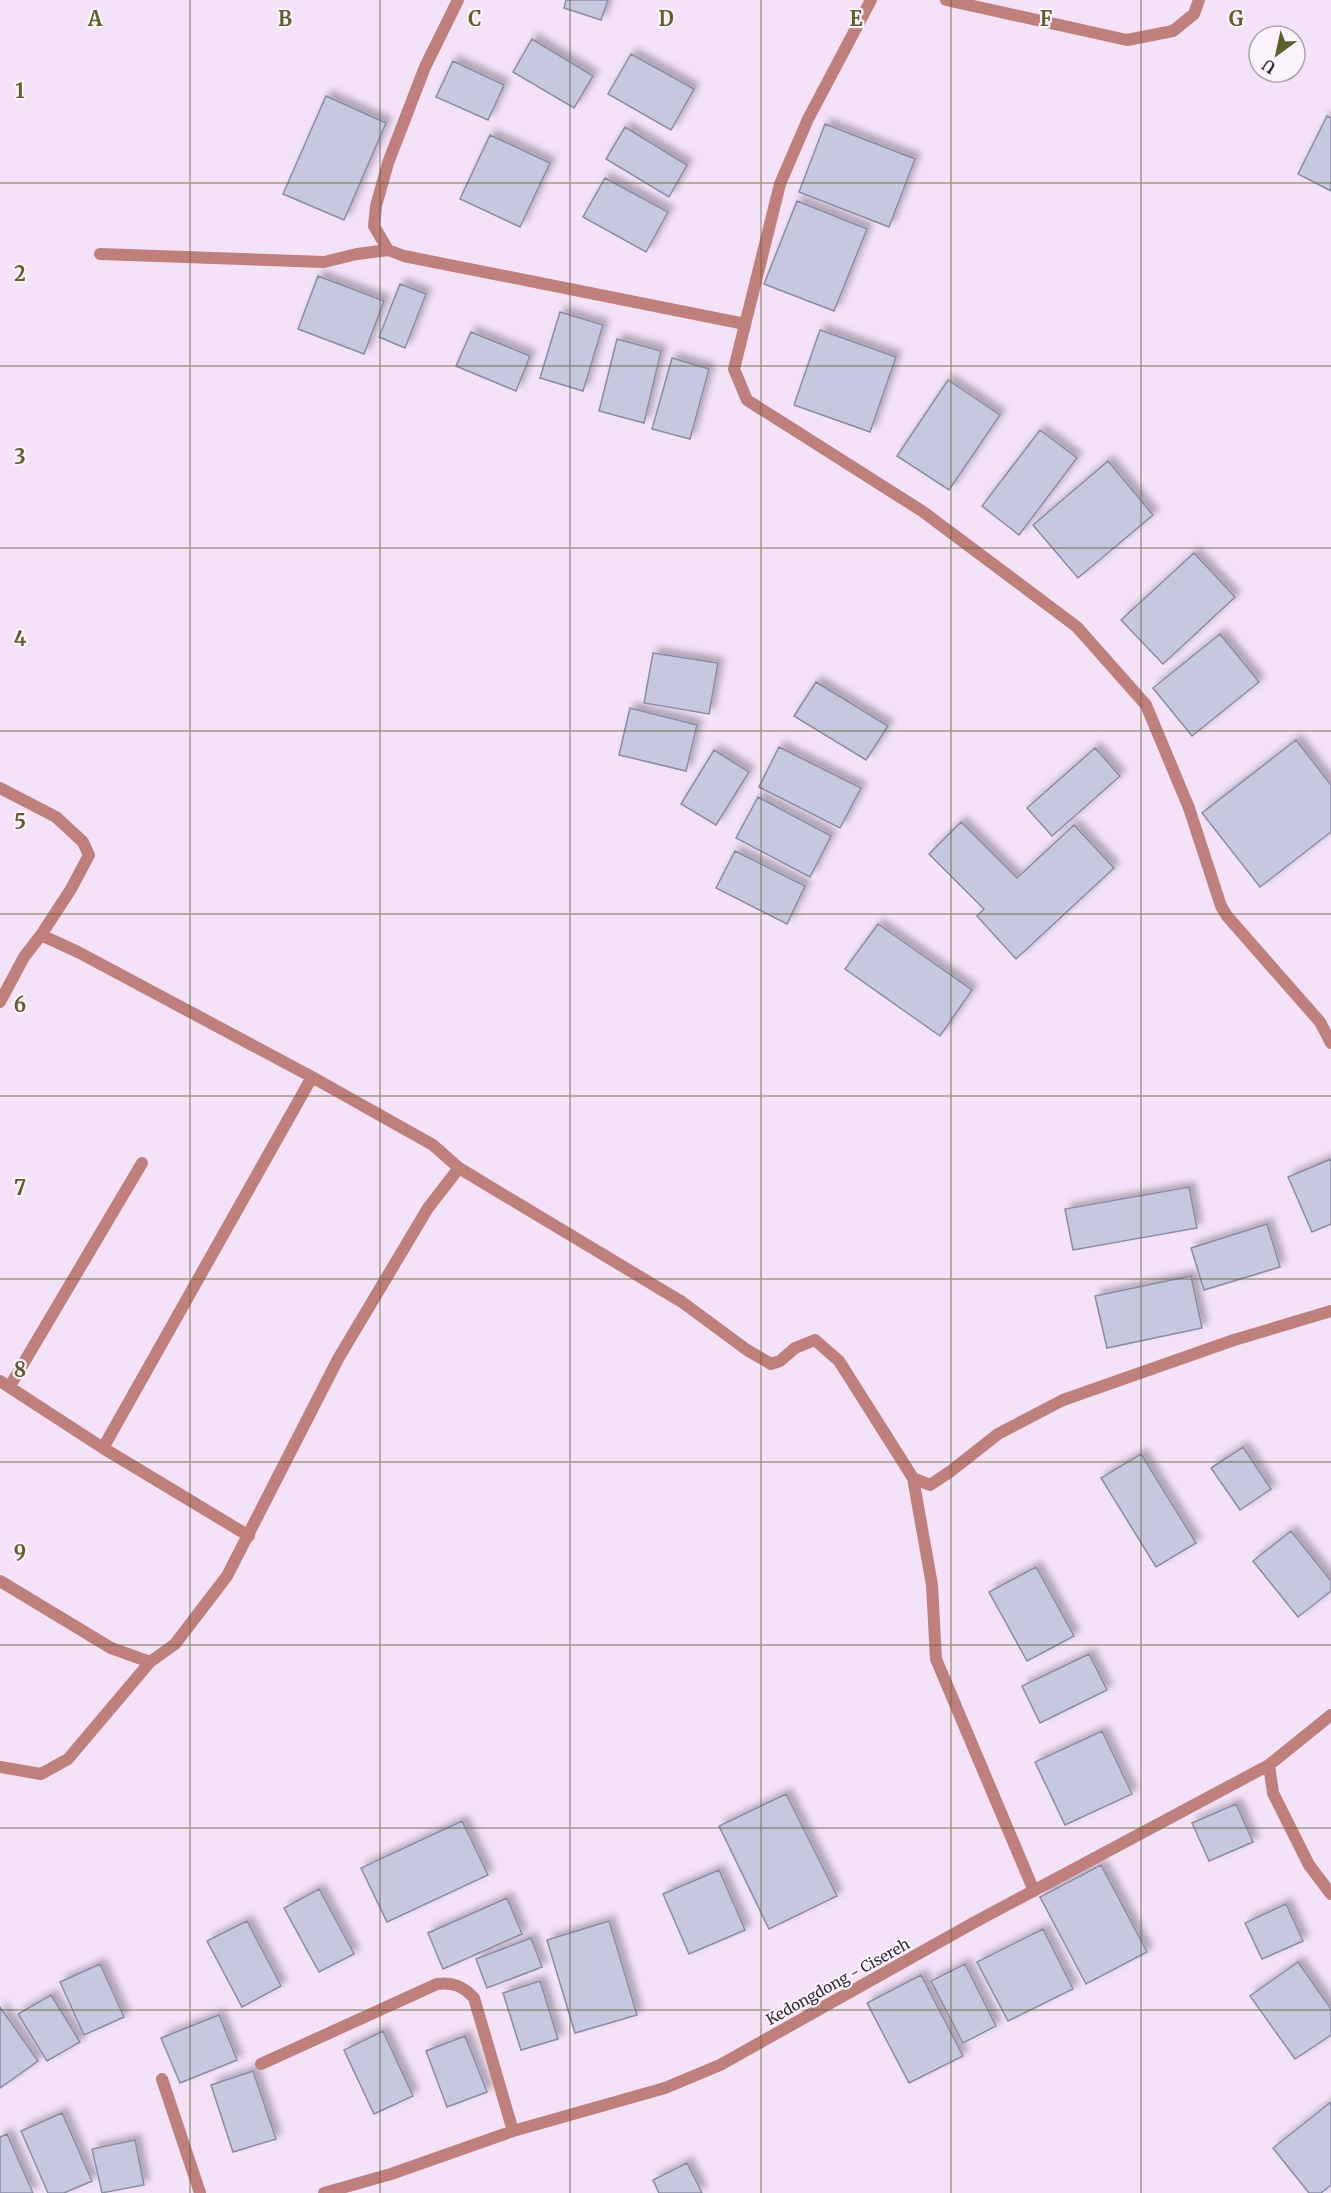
<svg xmlns="http://www.w3.org/2000/svg" width="1331" height="2193" viewBox="0 0 1331 2193" font-family="Merriweather,serif">
	<defs>
		<filter id="shadow"><feDropShadow dx="5.5" dy="-5.5" stdDeviation="3" flood-color="#0004"/></filter>
	</defs>
	<rect width="100%" height="100%" fill="#f3e2f8"/>
	<path fill="#c6c8e0" stroke="#8a8ca3" stroke-width="1.5" filter="url(#shadow)" d="M566,0H608L601,20L564,8Z
		M532,39L593,76L574,108L513,72Z
		M631,54L694,89L671,130L608,94Z
		M453,61L504,85L488,120L436,97Z
		M326,96L386,123L344,220L283,194Z
		M1327,116L1331,118V191L1298,174Z
		M825,124L915,159L889,227L799,192Z
		M625,127L687,165L669,197L606,159Z
		M490,135L550,163L520,227L460,199Z
		M605,178L668,212L646,252L583,217Z
		M797,201L867,229L834,311L764,284Z
		M318,276L384,301L364,354L298,329Z
		M400,284L426,294L405,348L379,337Z
		M560,312L603,325L583,391L540,378Z
		M820,330L896,357L870,432L794,405Z
		M471,332L530,356L516,391L456,366Z
		M617,339L661,351L644,423L599,411Z
		M672,358L709,369L690,439L652,429Z
		M948,380L1000,415L949,490L897,456Z
		M1040,430L1077,458L1019,535L982,506Z
		M1108,461L1153,515L1078,578L1033,525Z
		M1194,553L1235,597L1163,664L1121,620Z
		M1220,634L1259,682L1192,736L1153,688Z
		M653,653L718,663L709,714L644,703Z
		M816,682L888,726L866,760L794,716Z
		M630,708L697,725L686,771L619,755Z
		M1296,740L1331,785V832L1260,887L1202,813Z
		M779,747L861,788L840,828L759,787Z
		M1095,748L1120,776L1052,836L1027,808Z
		M714,750L749,772L716,825L681,804Z
		M758,797L831,836L810,877L736,838Z
		M961,822L1017,878L1074,825L1114,868L1016,959L977,916L984,909L929,854Z
		M735,851L805,886L787,924L716,888Z
		M878,924L972,990L940,1036L845,969Z
		M1331,1159V1224L1312,1232L1288,1177Z
		M1189,1187L1197,1228L1073,1250L1065,1209Z
		M1267,1224L1280,1267L1204,1290L1191,1248Z
		M1191,1276L1202,1328L1107,1348L1095,1296Z
		M1243,1447L1271,1489L1240,1510L1211,1468Z
		M1141,1454L1196,1543L1156,1567L1101,1478Z
		M1291,1531L1331,1581V1591L1298,1617L1253,1561Z
		M1036,1567L1074,1636L1027,1661L989,1592Z
		M1089,1654L1107,1690L1040,1723L1022,1686Z
		M1102,1731L1132,1794L1065,1825L1035,1762Z
		M786,1794L837,1896L769,1929L719,1826Z
		M1236,1804L1253,1842L1209,1861L1192,1823Z
		M462,1821L488,1875L387,1922L361,1868Z
		M1101,1865L1147,1952L1086,1984L1040,1897Z
		M719,1870L745,1930L689,1954L663,1894Z
		M319,1889L354,1954L319,1972L284,1908Z
		M507,1898L522,1934L443,1969L428,1933Z
		M1286,1904L1303,1941L1262,1959L1245,1923Z
		M247,1921L281,1986L242,2007L207,1941Z
		M609,1921L637,2015L575,2033L547,1940Z
		M1043,1929L1073,1989L1008,2021L977,1962Z
		M531,1938L542,1967L487,1988L476,1959Z
		M1298,1962L1331,2009V2035L1295,2059L1250,1996Z
		M100,1964L124,2017L84,2035L60,1982Z
		M965,1964L996,2026L963,2043L931,1981Z
		M921,1975L963,2056L909,2083L867,2003Z
		M540,1981L558,2039L521,2050L503,1993Z
		M51,1995L80,2042L47,2061L18,2014Z
		M0,2007L38,2061L0,2088Z
		M219,2015L237,2060L180,2083L161,2038Z
		M383,2031L413,2096L374,2114L344,2050Z
		M465,2036L487,2092L447,2107L426,2051Z
		M253,2071L276,2139L233,2152L211,2085Z
		M1331,2102V2185L1321,2193H1309L1273,2148Z
		M62,2113L92,2181L64,2193H48L21,2131Z
		M7,2134L33,2193H0V2137Z
		M135,2140L144,2185L102,2193L92,2149Z
		M687,2163L702,2193H659L653,2180Z"/>
	<g fill="none" stroke-linecap="round" stroke-linejoin="round">
		<path stroke="#bf7f7b" stroke-width="12" d="M100,254L324,262L357,254L388,250"/>
		<path stroke="#bf7f7b" stroke-width="12" d="M458,0L425,67L388,163L376,206L374,226L388,250L404,256L745,324
			M871,0L808,119L780,184L734,369L747,400L922,511L1077,627L1146,705L1189,808L1221,906L1227,916L1320,1022L1331,1043
			M946,0L1127,40L1173,31L1194,14L1199,0
			M0,788L56,817L83,842L89,855L71,889L41,935
			M0,1002L24,957L41,935L78,952L312,1077L433,1145L459,1168L428,1208L338,1359L227,1576L175,1644L150,1662L111,1648L0,1581
			M459,1168L682,1302L747,1350L771,1364L780,1361L795,1348L815,1340L839,1361L913,1478L930,1485L951,1471L998,1434L1063,1400L1234,1340L1331,1311
			M0,1381L103,1448L249,1536
			M10,1386L142,1163
			M103,1448L312,1077
			M913,1478L932,1585L936,1659L1034,1891
			M1269,1765L1273,1793L1309,1865L1331,1894
			M0,1767L41,1774L68,1759L150,1662
			M261,2064L437,1984C453,1982 463,1986 474,1998L513,2131
			M162,2079L200,2193
			M324,2193L391,2174L513,2131L665,2088L720,2065L975,1922L1269,1765L1331,1715"/>
	</g>
	<path fill="none" stroke="#5f5f2c" stroke-width="1.5" stroke-opacity="0.55" d="M190,0V2193M380,0V2193M570,0V2193M761,0V2193M951,0V2193M1141,0V2193M0,183H1331M0,366H1331M0,548H1331M0,731H1331M0,914H1331M0,1096H1331M0,1279H1331M0,1462H1331M0,1645H1331M0,1828H1331M0,2010H1331"/>
	<g text-anchor="middle" stroke-width="4.5" stroke-linejoin="round" paint-order="stroke">
		<g font-size="15" fill="#332c34" stroke="#faf3fc">
			<text transform="translate(838 1982) rotate(-29)" y="5">Kedongdong - Cisereh</text>
		</g>
	</g>
	<g font-size="20" text-anchor="middle" font-weight="bold" fill="#5f5f2c" stroke="#faf3fc" stroke-width="4.5" stroke-linejoin="round" paint-order="stroke">
		<text x="95" y="26">A</text>
		<text x="285" y="26">B</text>
		<text x="475" y="26">C</text>
		<text x="666" y="26">D</text>
		<text x="856" y="26">E</text>
		<text x="1046" y="26">F</text>
		<text x="1236" y="26">G</text>
		<text x="20" y="98">1</text>
		<text x="20" y="281">2</text>
		<text x="20" y="464">3</text>
		<text x="20" y="646">4</text>
		<text x="20" y="829">5</text>
		<text x="20" y="1012">6</text>
		<text x="20" y="1195">7</text>
		<text x="20" y="1377">8</text>
		<text x="20" y="1560">9</text>
	</g>
	<g transform="translate(1277 54) rotate(213)"><circle r="28" fill="#faf3fc" stroke="#aaa3ac" stroke-width="1.5"/>
	<path d="M0-4.5L10 22L0 15L-10 22Z" fill="#5f5f2c"/>
	<text y="-9" font-size="16" font-weight="bold" text-anchor="middle" fill="#332c34">U</text>
	</g>
</svg>
